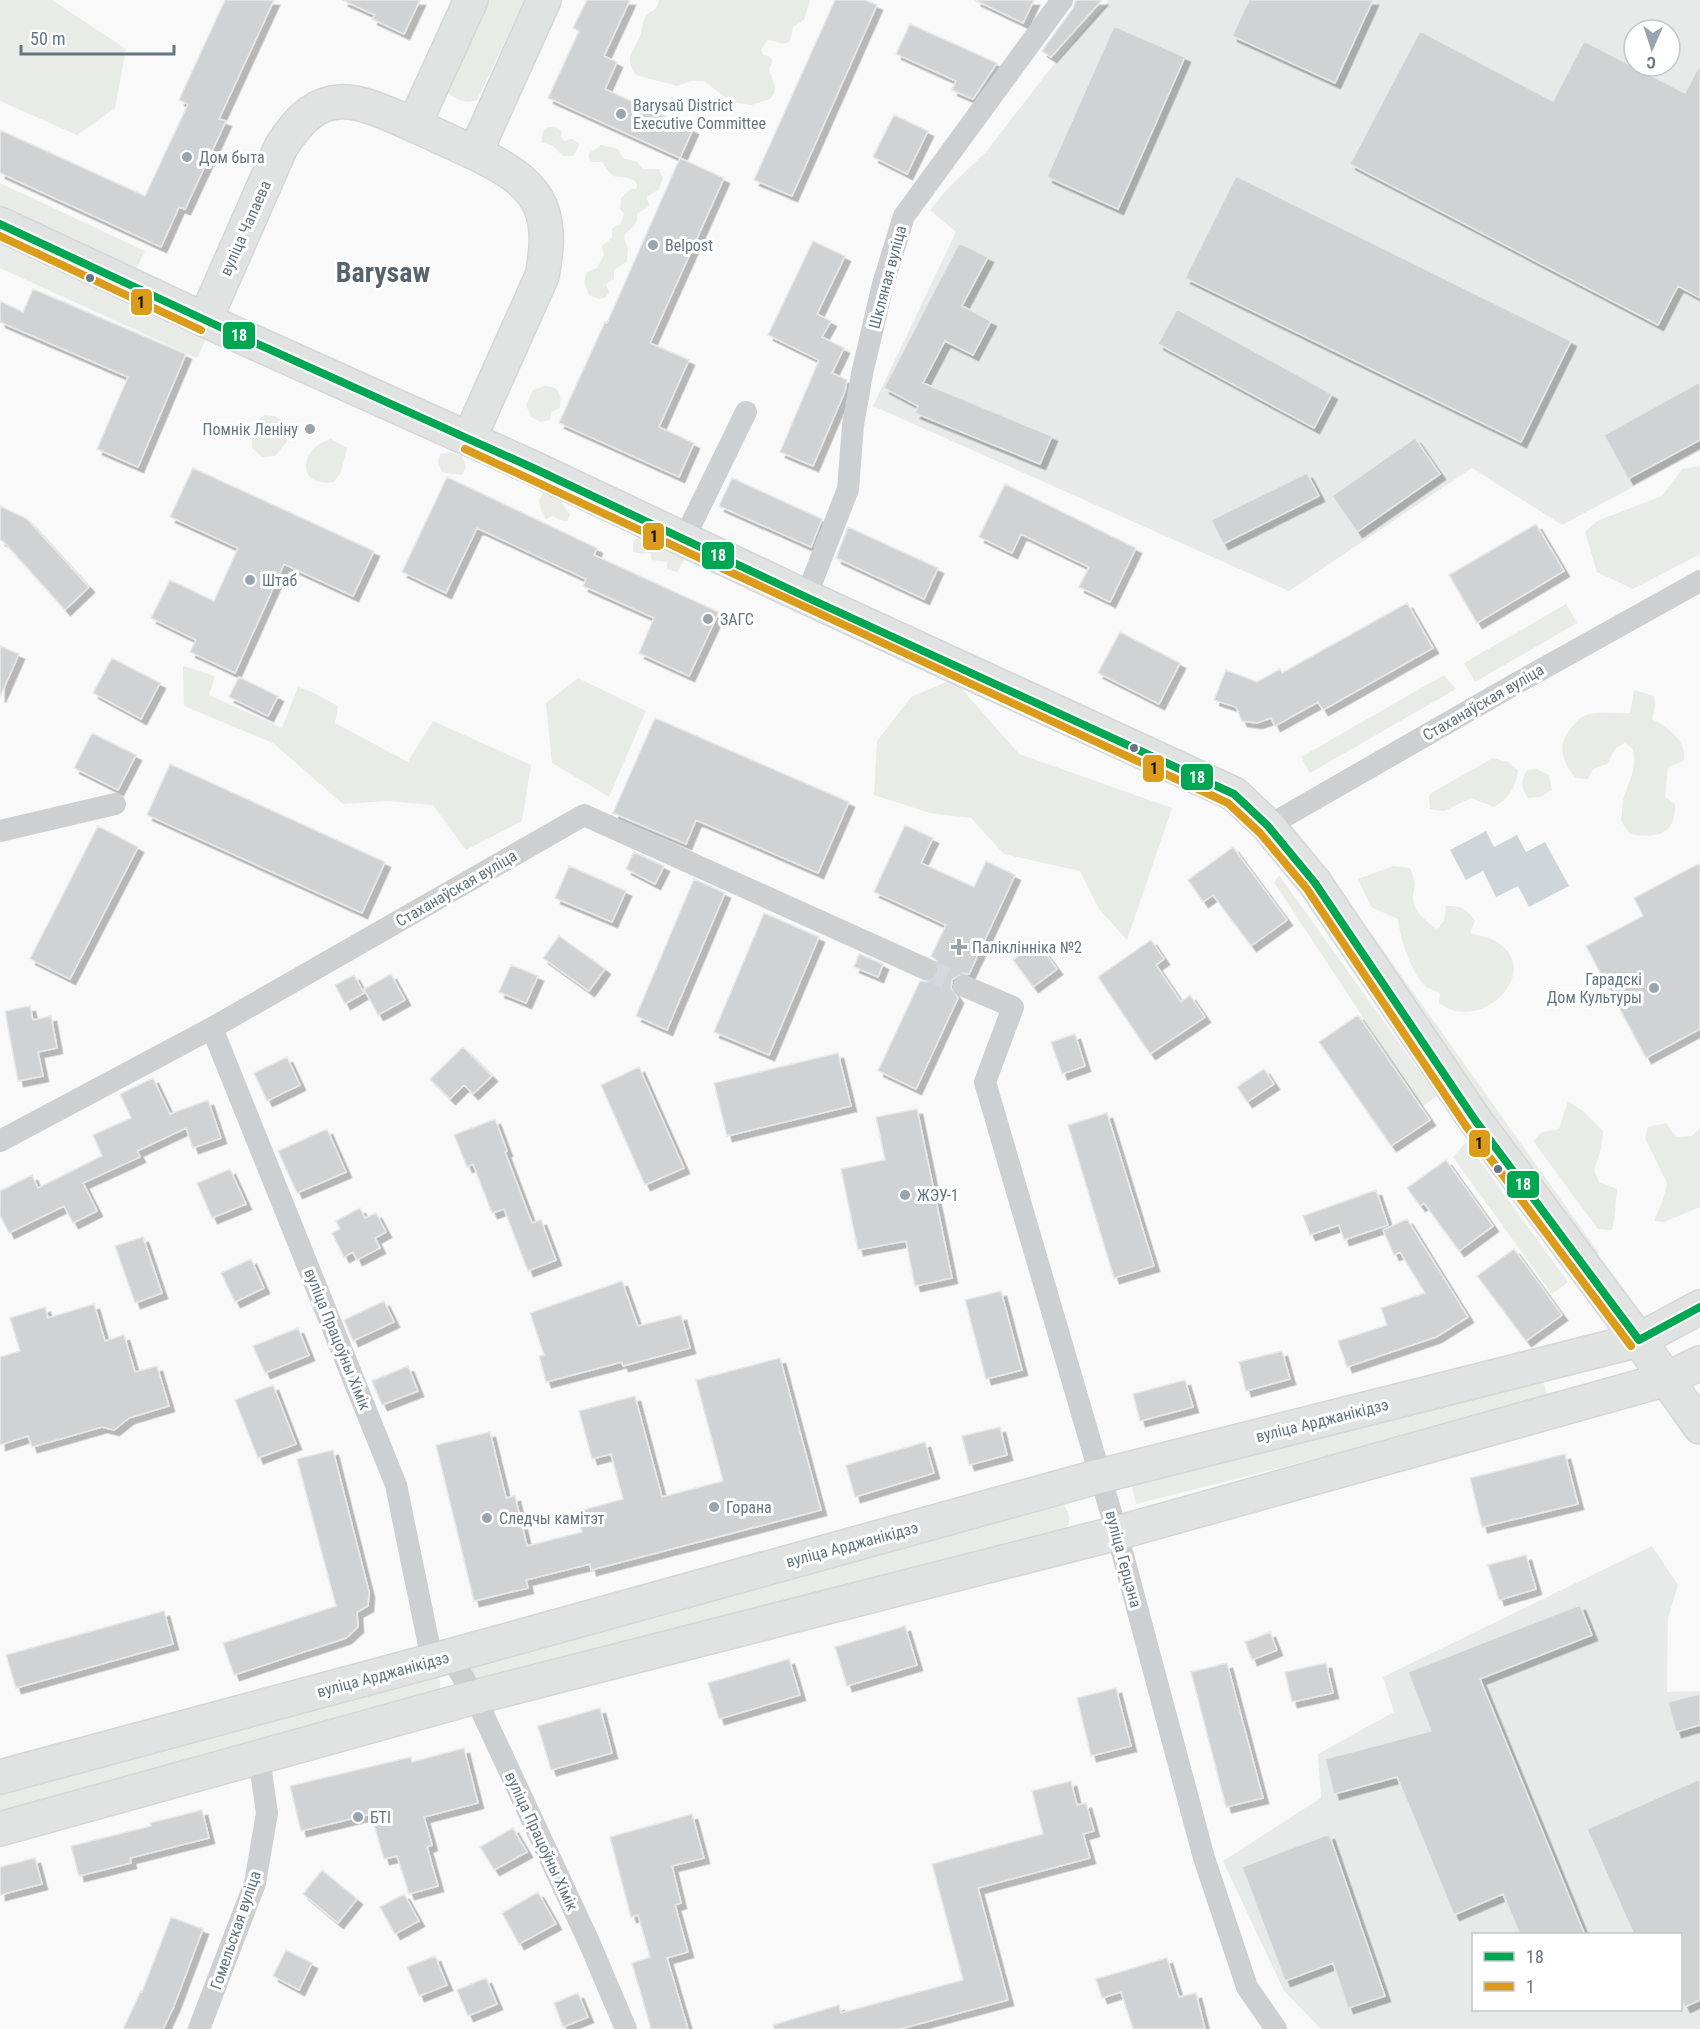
<svg xmlns="http://www.w3.org/2000/svg" width="1700" height="2029" viewBox="0 0 1700 2029" font-family="'Roboto Condensed',sans-serif">
	<defs>
		<filter id="shadow"><feDropShadow dx="5.5" dy="5.5" stdDeviation="0" flood-color="#0004"/></filter>
	</defs>
	<rect width="100%" height="100%" fill="#f9f9f9"/>
	<path fill="#e8e9e9" fill-rule="evenodd" d="M1109,0H1700V451L1562,525L1472,468L1289,591L873,406L956,232L930,210L949,187L987,151L1046,74ZM1634,30H1670V66H1634Z
		M1652,1546L1678,1585L1668,1618L1667,1692L1700,1691V2029H1321L1284,1991L1223,1861L1321,1798L1318,1754L1394,1712L1383,1677ZM1474,1934H1680V2010H1474Z"/>
	<path fill="#e8ebe6" d="M0,0H52L126,49L115,108L77,135L0,101Z
		M484,0H525L477,100C467,104 459,100 450,95L448,88Z
		M659,0H810L804,20L793,27L790,41C781,47 777,40 767,40L761,50L763,55L769,56L773,60L769,70L775,86L774,94L770,99L751,105L738,103L725,97L704,81H691L677,86L636,75C624,55 632,55 640,36C643,30 641,24 645,18C650,9 657,13 659,0Z
		M549,127L558,128L562,131L561,136L564,141L572,139L579,143V146L573,156H563L553,146L541,142L544,129Z
		M601,145L618,149L623,158L637,162L643,169H659L663,179L659,189L647,197L649,206L637,214C638,225 632,228 625,234L624,239L628,248L627,261L614,270V279L606,284L609,292L606,297L599,299L589,295C585,286 583,281 587,272L597,268L604,255L602,246L612,238V229L616,226L620,225L624,214L620,209L621,198L631,189H636L637,184L634,180C615,173 616,184 602,162H593L589,159V153Z
		M0,183L145,251L133,275L0,212Z
		M0,241L208,335L197,358L0,268Z
		M545,386C559,386 562,395 560,408L551,412L550,420L541,422L531,417L526,405L533,390Z
		M265,415L275,416L285,422L287,441L275,456L262,457L252,448C252,434 253,423 265,415Z
		M331,439L347,448L341,472L334,482C297,489 297,448 331,439Z
		M450,452L462,456L466,467L462,475L442,472L438,462L440,454Z
		M1700,466V554L1633,589L1597,572L1585,532L1597,521L1662,496L1682,469Z
		M543,493C558,494 562,503 570,515L567,521L560,520L553,516L546,519L541,510L539,501Z
		M637,538H648L654,544C666,544 676,550 685,558L677,572L667,569V562L652,560L650,553L642,554L633,552V542Z
		M1566,604L1577,623L1475,682L1464,663Z
		M183,666L215,676L209,695L282,728L298,687L312,692L338,706L335,723L408,762L433,721L531,765L522,821L466,850L433,805L387,801L343,804L273,743L184,706Z
		M1444,675L1456,689L1310,773L1301,757Z
		M578,678L646,711L609,797L552,763L546,703Z
		M953,679L1019,754L1172,808L1127,940L1099,909L1080,871L1004,854L971,818L930,813L874,795L877,741L911,697Z
		M1634,690L1654,696L1655,707L1652,719C1668,728 1687,740 1684,761L1668,767L1665,797L1675,804C1676,835 1656,839 1630,834L1621,821C1622,815 1622,808 1623,801C1628,780 1637,774 1633,749L1625,743L1616,748L1607,764L1593,769L1588,779L1576,778C1562,763 1556,744 1572,727C1575,724 1578,719 1582,717C1596,710 1615,714 1630,713Z
		M1493,758L1508,762L1518,770C1516,787 1509,799 1494,807L1471,798L1444,811L1430,809L1429,796L1433,792Z
		M1537,769L1549,775L1552,790L1540,797L1528,798C1521,788 1520,781 1527,770Z
		M1393,866L1410,868C1416,884 1415,880 1413,896C1412,911 1426,921 1437,929L1444,921L1446,906C1461,906 1466,908 1475,921L1470,933C1478,936 1490,937 1497,942C1540,969 1491,1023 1452,1010C1448,1009 1443,1005 1439,1003L1440,993C1436,991 1430,989 1426,987C1411,973 1400,938 1398,919L1371,907L1358,879Z
		M1279,875L1437,1096L1422,1107L1274,882Z
		M1371,933L1599,1253L1594,1256L1366,937Z
		M1568,1101L1584,1112L1603,1131L1601,1149L1594,1170L1599,1182L1617,1189C1615,1203 1616,1217 1612,1230L1598,1229L1533,1141L1542,1132L1559,1129Z
		M1666,1123L1676,1137L1692,1136L1700,1128V1207L1664,1222L1654,1221L1663,1200L1667,1183L1645,1138L1648,1127Z
		M1466,1142L1568,1282L1552,1294L1453,1157Z
		M1542,1378L1549,1400L1136,1504L1131,1482Z
		M1054,1504L1064,1505C1071,1516 1071,1522 1064,1533L482,1683L468,1673L472,1658Z
		M435,1676L440,1681V1692L0,1817V1788Z"/>
	<path fill="#ced6d9" d="M1486,831L1494,847L1517,835L1526,852L1545,842L1569,886L1529,907L1518,886L1496,897L1483,871L1466,880L1450,850Z"/>
	<path fill="#d0d2d3" stroke="#e8e8e8" stroke-width="1.5" filter="url(#shadow)" d="M225,0H274L219,119L226,121L185,209L179,207L161,247L0,173V130L145,196L188,104L179,100Z
		M342,0H420L404,34L372,19L375,15Z
		M587,0H630L604,56L617,62L605,89L693,129L680,158L548,98L579,31L573,28Z
		M835,0H865L877,5L792,196L754,180Z
		M975,0H1034L1023,23Z
		M1076,0H1102L1051,57L1042,51L1073,8Z
		M1249,0H1373L1335,83L1232,36Z
		M910,24L997,63L973,99L952,90L956,81L896,54Z
		M1114,26L1185,57L1118,209L1047,177Z
		M1420,31L1553,101L1584,41L1685,93L1700,64V298L1678,286L1658,325L1350,164Z
		M894,115L928,131L907,174L873,157Z
		M680,158L724,178L650,343L689,360L659,427L694,443L679,477L559,423L605,322L607,323Z
		M1236,176L1571,341L1521,442L1185,278Z
		M813,241L845,256L817,314L831,321L822,337L844,348L832,373L847,380L845,391L813,466L780,452L819,360L768,335Z
		M959,243L988,257L962,306L991,321L973,355L945,341L923,383L1052,436L1040,464L915,413L918,406L884,388Z
		M33,289L186,354L138,467L97,449L128,377L0,322V301L23,312Z
		M1177,309L1332,394L1314,428L1158,344Z
		M1700,382V440L1628,479L1604,435Z
		M1415,438L1440,474L1357,532L1332,496Z
		M193,468L374,551L353,596L284,564L235,673L190,652L196,640L151,618L170,580L214,601L238,548L170,517Z
		M1307,473L1319,496L1223,544L1211,520Z
		M447,477L597,548L594,555L719,612L689,676L639,653L654,618L583,586L586,579L477,528L446,593L402,572Z
		M732,478L822,519L811,547L719,506Z
		M1005,484L1136,548L1110,602L1079,587L1089,567L1021,534L1012,553L979,537Z
		M0,506L27,519L89,587L65,610L4,542L0,540Z
		M1536,524L1564,571L1477,623L1449,575Z
		M848,527L938,568L924,599L836,558Z
		M1407,603L1433,648L1323,710L1318,702L1275,726L1271,718L1257,723L1242,721L1236,707L1214,700L1226,670L1257,682L1280,669L1282,673Z
		M1120,632L1180,663L1159,704L1098,673Z
		M0,646L19,654L0,697Z
		M112,658L160,683L141,719L93,693Z
		M239,677L278,696L268,716L229,697Z
		M655,718L849,802L818,873L696,820L686,844L613,813Z
		M92,733L136,755L118,790L74,768Z
		M170,764L385,862L362,913L147,815Z
		M905,825L933,838L921,863L974,887L986,861L1015,875L969,974L962,973L952,980L951,988L958,998L916,1089L878,1071L920,981L928,982L934,980L938,975L939,967L937,961L931,956L946,925L874,892Z
		M98,826L138,847L70,979L30,959Z
		M1233,847L1287,920L1251,946L1213,895L1203,902L1188,880Z
		M634,852L664,866L655,884L626,869Z
		M1700,863V1029L1646,1058L1586,946L1643,916L1634,898Z
		M569,866L626,891L612,922L555,898Z
		M694,879L725,893L667,1030L636,1016Z
		M764,913L819,937L769,1055L714,1032Z
		M559,936L605,969L589,991L543,958Z
		M1151,940L1164,959L1156,965L1181,1002L1190,995L1205,1017L1150,1054L1098,977Z
		M1037,942L1057,969L1033,987L1013,960Z
		M859,954L883,964L878,977L854,967Z
		M511,965L538,976L526,1003L499,992Z
		M391,974L405,1000L378,1015L364,989Z
		M354,975L364,993L345,1004L335,985Z
		M30,1006L33,1020L51,1016L57,1048L38,1052L43,1076L18,1081L5,1011Z
		M1358,1015L1430,1120L1391,1146L1319,1042Z
		M1075,1034L1085,1066L1062,1074L1051,1042Z
		M463,1047L492,1076L473,1094L464,1085L450,1099L430,1079Z
		M838,1053L851,1106L727,1136L714,1083Z
		M287,1057L300,1085L267,1101L254,1073Z
		M639,1067L684,1168L645,1185L601,1085Z
		M1264,1069L1274,1084L1247,1102L1237,1087Z
		M153,1078L170,1114L208,1100L221,1138L193,1148L186,1128L137,1151L140,1157L83,1183L97,1211L73,1223L64,1206L9,1233L0,1215V1191L32,1175L38,1188L102,1156L93,1135L131,1118L120,1094Z
		M917,1109L952,1278L915,1286L906,1241L858,1250L841,1169L885,1160L876,1117Z
		M1107,1113L1154,1266L1114,1278L1068,1125Z
		M495,1119L507,1151L505,1152L532,1223L541,1220L556,1260L528,1271L504,1209L492,1213L473,1164L467,1167L454,1135Z
		M327,1129L346,1172L297,1193L278,1151Z
		M1446,1160L1493,1226L1459,1251L1424,1203L1420,1206L1407,1188Z
		M230,1169L246,1204L212,1218L197,1183Z
		M1376,1190L1388,1225L1344,1240L1339,1225L1310,1235L1303,1216Z
		M360,1208L365,1218L376,1213L386,1232L375,1238L380,1248L357,1260L353,1252L344,1257L332,1233L340,1229L336,1221Z
		M1407,1219L1468,1317L1436,1337L1347,1367L1338,1341L1387,1325L1381,1308L1425,1293L1400,1252L1394,1255L1383,1230Z
		M143,1237L162,1293L135,1303L115,1246Z
		M1514,1249L1562,1315L1526,1341L1477,1276Z
		M251,1259L264,1288L235,1302L221,1273Z
		M622,1281L638,1326L681,1315L690,1348L623,1366L622,1362L546,1382L539,1356L544,1355L530,1313Z
		M1001,1291L1022,1370L986,1379L965,1300Z
		M384,1301L394,1322L353,1341L344,1320Z
		M94,1304L105,1341L124,1335L135,1372L157,1366L169,1406L129,1418L114,1430L102,1427L32,1447L28,1436L0,1445V1357L20,1351L10,1318L45,1307L48,1318Z
		M298,1328L309,1355L265,1373L253,1346Z
		M1282,1351L1290,1379L1246,1391L1239,1362Z
		M780,1358L821,1510L591,1570L590,1564L526,1580L528,1588L474,1601L436,1445L490,1432L506,1498L515,1496L527,1546L582,1532L576,1512L623,1499L611,1454L592,1459L579,1411L635,1396L662,1497L723,1481L696,1380Z
		M408,1366L418,1391L382,1405L372,1381Z
		M1185,1380L1193,1407L1140,1421L1133,1394Z
		M273,1385L296,1444L258,1458L235,1400Z
		M1000,1427L1007,1455L969,1465L962,1436Z
		M925,1442L934,1473L855,1497L846,1465Z
		M333,1450L369,1592L368,1606L357,1612L358,1627L346,1638L234,1675L223,1643L336,1606L297,1459Z
		M1565,1454L1578,1504L1482,1527L1470,1478Z
		M1526,1555L1536,1589L1499,1600L1488,1565Z
		M1580,1605L1592,1635L1480,1679L1585,1935H1520L1503,1894L1454,1915L1397,1777L1334,1794L1325,1759L1431,1731L1408,1672Z
		M164,1611L173,1644L16,1688L6,1655Z
		M905,1626L917,1665L847,1686L835,1647Z
		M1270,1632L1277,1650L1252,1660L1245,1642Z
		M789,1659L800,1695L719,1719L708,1683Z
		M1227,1663L1263,1798L1226,1807L1191,1672Z
		M1326,1663L1333,1693L1292,1702L1285,1672Z
		M1116,1688L1131,1746L1091,1756L1077,1698Z
		M1700,1694V1725L1676,1732L1668,1702Z
		M600,1708L612,1753L551,1770L538,1726Z
		M464,1748L478,1803L424,1817L432,1845L427,1847L438,1886L409,1894L397,1856L384,1859L371,1814L301,1831L290,1786L411,1757L412,1762Z
		M1700,1779V2000L1685,2007L1680,1997V1935H1634L1587,1829Z
		M1071,1781L1077,1805L1086,1803L1094,1831L1083,1834L1090,1858L978,1888L1008,2000L900,2029H774L773,2025L839,2005L841,2013L963,1980L932,1864L1043,1834L1032,1791Z
		M202,1810L209,1838L130,1858L131,1863L79,1876L71,1846L151,1826L150,1823Z
		M692,1814L704,1858L672,1866L681,1903L675,1905L688,1952L667,1958L688,2029H651L632,1963L650,1957L638,1915L631,1917L610,1837Z
		M513,1828L527,1852L494,1870L480,1847Z
		M1329,1834L1385,1996L1348,2008L1333,1963L1285,1981L1242,1867Z
		M35,1858L42,1884L0,1895V1867Z
		M322,1870L357,1899L338,1923L303,1894Z
		M538,1892L556,1924L519,1944L502,1913Z
		M404,1894L419,1921L395,1934L380,1907Z
		M171,1917L203,1929L174,2006L163,2029H123L141,1991L142,1992Z
		M286,1950L312,1963L299,1990L273,1976Z
		M435,1956L447,1985L419,1996L407,1967Z
		M1167,1958L1179,1997L1196,1993L1205,2029H1133L1121,1992L1102,1998L1096,1979Z
		M486,1978L497,2004L468,2016L457,1990Z
		M578,1993L588,2017L563,2027L554,2003Z"/>
	<g fill="none" stroke-linecap="round" stroke-linejoin="round">
		<path stroke="#d4d8dc" stroke-width="22" stroke-dasharray="22 11" stroke-linecap="butt" d="M926,969L964,986"/>
		<defs>
			<path id="secondary" d="M414,125L475,153
				M205,320L281,147C321,83 354,98 414,125L471,0
				M469,439L542,276C556,206 536,182 475,153L544,0
				M0,1777L450,1656L1100,1476L1639,1340L1700,1307
				M0,1829L475,1697L1117,1533L1667,1379L1700,1363"/>
			<path id="primary" d="M0,224L220,327L531,467L806,597L1234,794L1268,826L1315,883L1475,1120L1639,1340L1700,1427"/>
		</defs>
		<use href="#secondary" stroke="#d5d6d7" stroke-width="36"/>
		<use href="#primary" stroke="#d5d6d7" stroke-width="36"/>
		<path stroke="#cecfd0" stroke-width="22" d="M684,539L746,412
			M806,597L848,489L853,425L862,374L883,284L904,216L1062,0
			M1268,826L1517,683L1700,581
			M0,831L115,804
			M964,986L1013,1007L985,1082L1117,1533L1204,1858L1247,1987L1276,2029
			M212,1028L396,1485L432,1660
			M0,1141L212,1028L584,815L926,969
			M450,1656L475,1697L589,1942L626,2029
			M199,2029L255,1883L267,1813L259,1758"/>
		<use href="#secondary" stroke="#e1e2e2" stroke-width="33"/>
		<use href="#primary" stroke="#e1e2e2" stroke-width="33"/>
		<defs>
			<path id="bus-1" d="M0,224L220,327L531,467L806,597L1234,794L1268,826L1315,883L1475,1120L1639,1340L1700,1307"/>
			<path id="bus-2" d="M0,236L201,330
				M465,449L1228,803L1260,833L1307,889L1466,1126L1631,1346"/>
		</defs>
		<use href="#bus-1" stroke="#fff" stroke-width="12"/>
		<use href="#bus-2" stroke="#fff" stroke-width="12"/>
		<use href="#bus-1" stroke="#00a651" stroke-width="8"/>
		<use href="#bus-2" stroke="#da9c1a" stroke-width="8"/>
	</g>
	<g fill="#99a4ac" stroke="#fff" stroke-width="2">
		<circle cx="621" cy="114" r="6"/>
		<circle cx="187" cy="157" r="6"/>
		<circle cx="653" cy="245" r="6"/>
		<circle cx="310" cy="429" r="6"/>
		<circle cx="250" cy="580" r="6"/>
		<circle cx="708" cy="619" r="6"/>
		<path d="M956 938h6v6h6v6h-6v6h-6v-6h-6v-6h6z"/>
		<circle cx="1654" cy="988" r="6"/>
		<circle cx="905" cy="1195" r="6"/>
		<circle cx="714" cy="1507" r="6"/>
		<circle cx="487" cy="1518" r="6"/>
		<circle cx="358" cy="1817" r="6"/>
	</g>
	<g fill="#657683" stroke="#fff" stroke-width="2">
		<circle cx="90" cy="278" r="5"/>
		<circle cx="1134" cy="748" r="5"/>
		<circle cx="1498" cy="1169" r="5"/>
	</g>
	<g text-anchor="middle" stroke-width="6" stroke-linejoin="round" paint-order="stroke">
		<g font-size="16" fill="#657683" stroke="#fff" text-anchor="start">
			<text x="633" y="111">Barysaŭ District<tspan x="633" dy="18">Executive Committee</tspan></text>
			<text x="199" y="163">Дом быта</text>
			<text x="665" y="251">Belpost</text>
			<text x="298" y="435" text-anchor="end">Помнік Леніну</text>
			<text x="262" y="586">Штаб</text>
			<text x="720" y="625">ЗАГС</text>
			<text x="972" y="953">Паліклінніка №2</text>
			<text x="1642" y="985" text-anchor="end">Гарадскі<tspan x="1642" dy="18">Дом Культуры</tspan></text>
			<text x="917" y="1201">ЖЭУ-1</text>
			<text x="726" y="1513">Горана</text>
			<text x="499" y="1524">Следчы камітэт</text>
			<text x="370" y="1823">БТІ</text>
		</g>
		<g font-size="16" fill="#657683" stroke="#fff">
			<text transform="translate(245 228) rotate(-66)" y="6">вуліца Чапаева</text>
			<text transform="translate(887 277) rotate(-75)" y="6">Шкляная вуліца</text>
			<text transform="translate(1483 702) rotate(-30)" y="6">Стаханаўская вуліца</text>
			<text transform="translate(456 888) rotate(-30)" y="6">Стаханаўская вуліца</text>
			<text transform="translate(338 1339) rotate(68)" y="6">вуліца Працоўны Хімік</text>
			<text transform="translate(1322 1420) rotate(-14)" y="6">вуліца Арджанікідзэ</text>
			<text transform="translate(852 1544) rotate(-15)" y="6">вуліца Арджанікідзэ</text>
			<text transform="translate(1124 1559) rotate(75)" y="6">вуліца Герцэна</text>
			<text transform="translate(383 1674) rotate(-15)" y="6">вуліца Арджанікідзэ</text>
			<text transform="translate(542 1841) rotate(65)" y="6">вуліца Працоўны Хімік</text>
			<text transform="translate(235 1930) rotate(-71)" y="6">Гомельская вуліца</text>
		</g>
		<g font-size="28" font-weight="bold" fill="#57646e" stroke="#fff">
			<text x="383" y="282">Barysaw</text>
		</g>
	</g>
	<g stroke="#fff" stroke-width="2">
		<rect x="130" y="288" width="23" height="28" rx="6" fill="#da9c1a"/>
		<rect x="222" y="321" width="34" height="29" rx="6" fill="#00a651"/>
		<rect x="642" y="522" width="23" height="29" rx="6" fill="#da9c1a"/>
		<rect x="701" y="541" width="34" height="29" rx="6" fill="#00a651"/>
		<rect x="1142" y="754" width="23" height="29" rx="6" fill="#da9c1a"/>
		<rect x="1180" y="763" width="34" height="28" rx="6" fill="#00a651"/>
		<rect x="1468" y="1129" width="23" height="29" rx="6" fill="#da9c1a"/>
		<rect x="1506" y="1170" width="34" height="29" rx="6" fill="#00a651"/>
	</g>
	<g font-size="16" text-anchor="middle" font-weight="bold" fill="#fff">
		<text x="239" y="341">18</text>
		<text x="718" y="561">18</text>
		<text x="1197" y="783">18</text>
		<text x="1523" y="1190">18</text>
	</g>
	<g font-size="16" text-anchor="middle" font-weight="bold" fill="#111">
		<text x="141" y="308">1</text>
		<text x="654" y="542">1</text>
		<text x="1154" y="774">1</text>
		<text x="1479" y="1149">1</text>
	</g>
	<rect x="1472" y="1933" width="210" height="78" fill="#ffffff" stroke="#c1c8cd" stroke-width="1.5"/>
	<rect x="1484" y="1952" width="30" height="9" fill="#00a651" stroke="#c1c8cd" stroke-width="1.5"/>
	<text x="1526" y="1963" font-size="18" fill="#657683">18</text>
	<rect x="1484" y="1982" width="30" height="9" fill="#da9c1a" stroke="#c1c8cd" stroke-width="1.5"/>
	<text x="1526" y="1993" font-size="18" fill="#657683">1</text>
	<g transform="translate(1652 48) rotate(183)"><circle r="28" fill="#ffffff" stroke="#c1c8cd" stroke-width="1.5"/>
	<path d="M0-4.5L10 22L0 15L-10 22Z" fill="#99a4ac"/>
	<text y="-9" font-size="16" font-weight="bold" text-anchor="middle" fill="#657683">С</text>
	</g>
	<path d="M21 45v9h153v-9" fill="none" stroke="#657683" stroke-width="3"/>
	<text x="30" y="45" font-size="18" fill="#657683" stroke="#ffffff" stroke-width="4.5" paint-order="stroke">50 m</text>
</svg>
